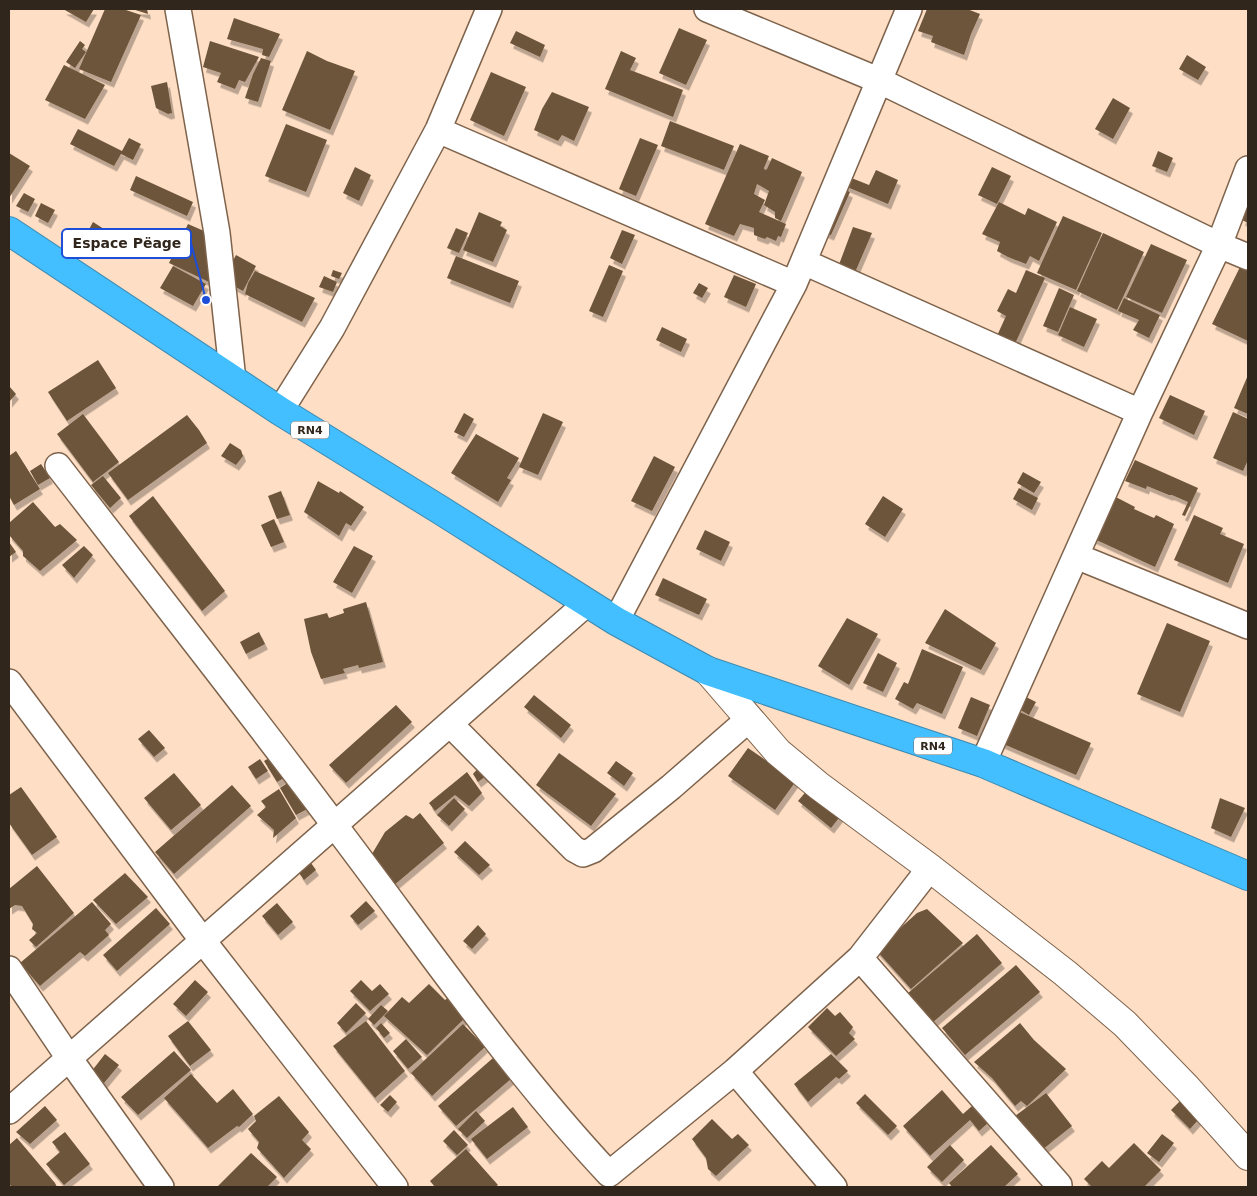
<svg xmlns="http://www.w3.org/2000/svg" width="1257" height="1196" viewBox="0 0 1257 1196" font-family="'DejaVu Sans',sans-serif">
	<defs>
		<filter id="shadow"><feDropShadow dx="3" dy="5.5" stdDeviation="0" flood-color="#0004"/></filter>
	</defs>
	<rect width="100%" height="100%" fill="#fedec4"/>
	<path fill="#6c553b" filter="url(#shadow)" d="M63,9H94L86,22Z
		M105,9H123L141,15L111,82L79,69Z
		M132,9H147L148,14Z
		M927,9H967L980,14L971,34L964,55L931,42L933,36L918,31Z
		M234,18L280,34L269,57L262,55L263,49L227,39Z
		M679,28L707,40L686,85L659,73Z
		M516,31L545,45L540,57L510,43Z
		M80,41L85,45L82,49L86,52L75,68L66,62Z
		M210,41L259,57L245,82L239,80L235,89L217,82L221,73L203,67Z
		M307,51L327,61L355,71L330,130L282,110Z
		M621,51L636,58L630,70L683,90L673,117L605,89Z
		M1187,55L1206,67L1198,80L1179,69Z
		M261,58L271,61L258,102L245,98L253,74Z
		M64,65L105,85L85,119L45,100Z
		M491,72L526,87L504,136L470,120Z
		M167,82L172,113L168,114L156,108L151,86Z
		M552,92L589,107L574,141L562,135L558,141L534,130L542,109Z
		M1113,98L1130,108L1113,139L1095,129Z
		M670,121L734,146L724,170L661,146Z
		M286,124L327,140L306,192L265,176Z
		M78,129L122,151L129,138L141,144L133,160L121,154L114,166L70,144Z
		M640,138L658,145L636,196L619,189Z
		M740,144L769,156L764,168L765,170L767,169L772,158L802,172L781,221L775,218V212L764,205L769,191L757,184L754,194L765,200L759,212L786,224L781,237L778,236L776,241L767,237L765,239L754,235V228L740,224L734,236L705,224Z
		M1158,151L1173,158L1167,172L1152,166Z
		M9,153L30,166L9,198Z
		M355,167L371,175L359,201L343,193Z
		M992,167L1011,176L997,204L978,195Z
		M876,170L898,180L888,204L835,182L839,173L869,185Z
		M136,176L193,202L187,216L130,190Z
		M834,185L850,192L831,235L814,228Z
		M24,193L35,199L28,212L16,206Z
		M999,202L1025,215L1028,208L1057,222L1039,261L1030,256L1026,264L1008,257L997,251L1000,242L982,234Z
		M41,203L55,210L48,223L35,216Z
		M1248,204V223L1242,220Z
		M479,212L502,222L500,226L507,230L493,262L463,250Z
		M1063,216L1102,233L1076,290L1037,273Z
		M93,222L104,229L97,241L86,235Z
		M188,224L204,231L209,282L169,263Z
		M853,227L872,233L853,277L837,270Z
		M456,228L468,233L459,253L447,248Z
		M622,230L635,235L622,264L610,258Z
		M1103,233L1144,252L1117,310L1077,291Z
		M1151,244L1187,260L1162,313L1126,297Z
		M236,255L256,266L243,291L223,280Z
		M456,256L519,281L510,303L447,278Z
		M609,265L623,271L603,317L589,311Z
		M173,266L206,284L193,306L160,288Z
		M1240,267L1248,271V341L1212,324Z
		M333,270L342,273L339,279L331,276Z
		M1026,270L1045,278L1009,357L991,349L1006,316L997,311L1008,289L1016,293Z
		M255,271L315,298L302,322L245,294L248,283Z
		M734,275L756,284L746,307L724,297Z
		M324,276L337,282L333,292L319,287Z
		M699,283L708,288L702,298L693,293Z
		M1059,288L1074,295L1058,332L1043,326Z
		M1124,298L1160,315L1149,338L1133,330L1139,320L1118,311Z
		M1070,307L1097,319L1084,347L1058,335Z
		M662,327L687,339L681,352L656,340Z
		M98,360L116,388L67,421L48,392Z
		M1248,375V414L1234,408Z
		M9,386L16,394L9,402Z
		M1170,395L1205,411L1194,435L1159,418Z
		M1233,412L1248,419V460L1243,471L1213,458Z
		M464,413L474,419L464,437L454,432Z
		M543,413L563,422L538,475L519,467Z
		M83,414L119,462L93,482L57,434Z
		M187,415L199,430L207,443L128,500L108,473Z
		M476,434L519,458L507,478L511,480L498,502L451,473Z
		M230,443L241,450L243,456L236,465L221,456Z
		M16,451L40,489L14,505L9,496V456Z
		M654,456L675,467L652,511L631,501Z
		M1135,460L1198,488L1185,516L1182,515L1188,502L1172,495H1169L1147,486L1146,489L1125,481Z
		M41,464L50,478L38,485L30,471Z
		M1023,472L1041,482L1034,493L1017,483Z
		M103,476L121,498L110,508L91,485Z
		M318,481L339,493L340,491L364,507L351,526L346,523L339,536L304,512Z
		M1019,488L1038,498L1032,510L1013,499Z
		M281,491L290,515L277,519L268,496Z
		M1110,494L1135,507L1134,509L1154,518L1156,515L1174,524L1155,567L1090,537Z
		M153,496L225,591L202,611L129,516Z
		M883,496L903,509L885,537L865,524Z
		M33,502L55,527L60,524L77,540L40,571L23,556V551L9,535V523Z
		M1194,515L1223,528L1220,534L1244,544L1228,583L1174,560Z
		M274,519L284,542L271,547L261,525Z
		M705,530L730,542L721,561L696,549Z
		M9,542L16,552L9,557Z
		M84,546L93,555L74,578L62,565Z
		M354,546L373,556L352,593L333,582Z
		M663,578L707,599L699,615L655,595Z
		M366,602L383,662L359,668L358,665L343,669L345,673L321,679L311,652L304,619L327,613L329,618L344,613L343,609Z
		M945,609L996,643L981,670L925,643Z
		M847,618L878,634L849,685L818,666Z
		M1167,623L1210,641L1180,712L1137,694Z
		M259,632L265,644L246,654L240,642Z
		M922,649L963,667L942,714L917,703L913,709L895,699L904,682L908,684Z
		M878,653L897,663L883,692L863,683Z
		M534,695L571,725L561,738L524,707Z
		M1024,696L1036,702L1029,715L1017,708Z
		M971,697L990,705L977,736L958,728Z
		M396,705L412,722L346,783L329,765Z
		M1015,710L1091,743L1076,775L1001,743Z
		M149,730L165,748L154,757L138,739Z
		M748,748L796,781L775,810L728,776Z
		M279,752L292,773L277,782L264,761Z
		M559,753L616,794L591,826L536,785Z
		M260,759L268,771L256,779L248,767Z
		M616,761L633,773L624,786L607,773Z
		M479,767L486,776L478,782L473,774Z
		M467,772L482,793L469,806L455,795L435,811L429,803Z
		M174,773L201,805L171,830L144,798Z
		M292,780L309,808L296,815L280,788Z
		M232,785L251,806L174,874L155,852Z
		M21,787L57,837L32,855L9,823V795Z
		M809,788L842,814L831,828L798,801Z
		M279,789L296,818L273,838L274,830L257,815L266,807L261,801Z
		M454,798L465,809L449,826L437,815Z
		M1220,798L1245,808L1231,837L1211,828Z
		M420,813L444,843L393,886L369,859L385,832L406,815L413,819Z
		M465,841L490,865L479,875L454,852Z
		M311,863L316,870L304,880L299,873Z
		M37,866L74,913L36,947L29,940L37,933L32,929L33,924L22,906L15,905L9,909V889Z
		M125,873L148,897L116,924L93,900Z
		M366,901L375,911L358,925L350,916Z
		M92,902L111,924L105,930L109,935L85,956L80,952L40,986L20,963Z
		M277,903L293,922L278,935L262,916Z
		M156,908L170,924L117,971L103,955Z
		M927,909L963,943L911,989L876,950L917,913Z
		M478,925L486,934L472,949L463,941Z
		M977,934L1002,963L932,1023L907,994Z
		M1016,965L1040,992L965,1055L942,1028Z
		M195,980L208,992L186,1016L173,1004Z
		M361,980L372,991L380,984L389,994L370,1011L350,991Z
		M429,984L445,1000L449,997L467,1016L427,1055L384,1016L402,997L409,1003Z
		M356,1003L366,1013L346,1033L337,1023Z
		M381,1005L388,1011L374,1025L368,1019Z
		M827,1008L835,1016L840,1012L853,1027L849,1033L855,1039L836,1056L808,1027Z
		M188,1021L211,1050L190,1066L168,1036Z
		M366,1021L405,1071L375,1098L333,1046Z
		M381,1023L390,1033L384,1038L376,1028Z
		M1020,1023L1034,1040L1066,1069L1027,1106L1021,1101L1015,1106L992,1078L974,1062Z
		M463,1024L485,1047L432,1096L411,1073Z
		M406,1039L422,1057L408,1069L393,1051Z
		M174,1051L191,1070L138,1115L121,1097Z
		M105,1054L119,1065L104,1083L91,1072Z
		M831,1054L848,1071L839,1079L836,1077L808,1102L794,1084Z
		M493,1058L511,1079L456,1126L438,1106Z
		M191,1074L217,1103L233,1089L253,1114L239,1127L237,1126L208,1148L164,1098Z
		M942,1090L963,1114L972,1106L988,1123L979,1131L970,1120L930,1156L903,1126Z
		M1046,1093L1072,1126L1042,1150L1015,1116Z
		M865,1094L897,1126L888,1135L856,1103Z
		M390,1095L397,1102L388,1112L380,1105Z
		M279,1096L309,1132L302,1140L311,1149L284,1178L257,1148L259,1142L248,1129L256,1121L254,1116Z
		M1180,1101L1199,1119L1190,1129L1171,1110Z
		M45,1106L57,1120L30,1144L16,1132Z
		M513,1107L528,1127L487,1159L471,1139Z
		M476,1111L485,1121L467,1138L458,1129Z
		M712,1119L732,1139L738,1134L749,1145L716,1176L708,1169L706,1158L692,1139Z
		M454,1130L468,1145L457,1155L443,1141Z
		M65,1132L90,1164L64,1185L46,1164L60,1152L52,1142Z
		M1162,1134L1174,1143L1159,1162L1147,1153Z
		M17,1138L55,1183L57,1187H12L9,1184V1145Z
		M1134,1143L1161,1170L1144,1187H1092L1084,1179L1102,1161L1109,1168Z
		M950,1145L964,1160L942,1182L927,1167Z
		M991,1145L1018,1174L1004,1187H952L949,1183Z
		M466,1149L498,1185L495,1187H435L430,1181Z
		M251,1153L277,1177L267,1187H217Z"/>
	<g fill="none" stroke-linecap="round" stroke-linejoin="round">
		<defs>
			<path id="street" d="M178,9L217,233L233,380
				M707,9L878,80L1219,245L1248,257
				M438,130L794,284
				M804,262L1140,412
				M280,411L332,328L438,130L489,9
				M58,466C151,586 245,705 336,827C425,944 508,1066 609,1174L735,1071L860,958
				M1076,556L1248,626
				M616,621L794,284L909,9
				M9,682L203,941L395,1187
				M450,724L574,849L583,854L593,850L671,787L749,719
				M983,763L1140,412L1219,245L1248,169
				M930,868L860,958L1059,1185L1056,1187
				M9,969L69,1058L161,1187
				M735,1071L834,1187
				M9,1111L587,603"/>
			<path id="secondary" d="M708,671L778,752L819,786L930,868L1065,973L1125,1024L1187,1088L1248,1156"/>
			<path id="highway" d="M9,231L280,411L442,511L616,621L708,671L983,763L1248,876"/>
		</defs>
		<use href="#street" stroke="#7e634c" stroke-width="28"/>
		<use href="#secondary" stroke="#7e634c" stroke-width="30"/>
		<use href="#highway" stroke="#3d89af" stroke-width="30"/>
		<use href="#street" stroke="#fff" stroke-width="25"/>
		<use href="#secondary" stroke="#fff" stroke-width="28"/>
		<use href="#highway" stroke="#43befe" stroke-width="28"/>
	</g>
	<g text-anchor="middle" stroke-width="5" stroke-linejoin="round" paint-order="stroke">
		<g fill="#fff" stroke="#6f6760" stroke-width="1">
			<rect x="291" y="421.5" width="38" height="17" rx="4"/>
			<rect x="914" y="737.5" width="38" height="17" rx="4"/>
		</g>
		<g font-size="11" font-weight="bold" fill="#31261c">
			<text x="310" y="434">RN4</text>
			<text x="933" y="750">RN4</text>
		</g>
	</g>
	<path fill="none" stroke="#1d4ed8" stroke-width="2" d="M206 300L191 243"/>
	<circle fill="#1d4ed8" stroke="#fff" stroke-width="2" cx="206" cy="300" r="5"/>
	<rect fill="#fff" stroke="#1d4ed8" stroke-width="2" x="62" y="229" width="129" height="29" rx="5"/>
	<g font-size="14" text-anchor="middle" font-weight="bold" fill="#31261c">
		<text x="127" y="248">Espace Pëage</text>
	</g>
	<rect width="1257" height="1196" fill="none" stroke="#31261c" stroke-width="20"/>
</svg>
